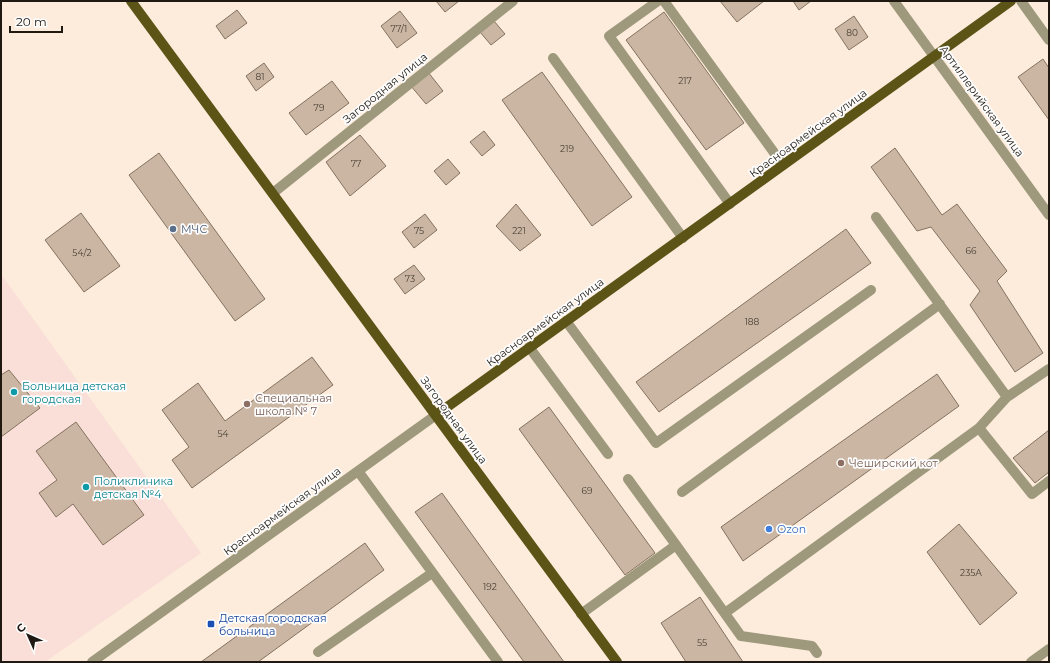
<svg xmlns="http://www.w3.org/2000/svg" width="1050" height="663" viewBox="0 0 1050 663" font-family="Montserrat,sans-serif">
	<rect width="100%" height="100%" fill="#fdecdc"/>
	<path fill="#f9dfd8" d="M1,274L201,553L45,662H1Z"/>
	<path fill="#cab6a2" stroke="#84725f" d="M436,1H459L445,12Z
		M720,1H764L737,22Z
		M793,1H811L799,10Z
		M237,10L247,23L225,39L216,26Z
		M400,11L417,33L397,48L381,26Z
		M664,12L744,123L706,150L626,40Z
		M854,16L868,37L849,50L835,29Z
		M494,21L505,34L491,45L480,32Z
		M1043,59L1049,68V120L1018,77Z
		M264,63L274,77L256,91L246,76Z
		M428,72L443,91L426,104L411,86Z
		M542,72L632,197L592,226L502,100Z
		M332,81L349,103L306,135L289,113Z
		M484,131L495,145L482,156L470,142Z
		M360,135L386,166L350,196L326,162Z
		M895,148L942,215L957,204L1007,271L997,281L1043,353L1015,372L970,305L980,291L931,227L917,231L871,167Z
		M159,153L265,299L235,321L129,175Z
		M448,159L460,173L446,185L434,171Z
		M516,204L541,235L520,251L496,226Z
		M81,213L120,266L84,292L45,240Z
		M425,214L437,230L414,248L402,232Z
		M846,229L871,263L659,412L636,382Z
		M414,265L425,279L405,294L394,279Z
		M312,357L333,385L192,488L172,460L189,447L162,410L198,383L225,421Z
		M9,370L40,408L1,437V375Z
		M937,374L959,406L743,561L721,527Z
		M549,407L655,553L625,575L519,429Z
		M76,422L144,515L103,545L73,504L56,517L39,493L57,480L36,451Z
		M1049,430V472L1035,483L1013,458Z
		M442,493L564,662H524L415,512Z
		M959,524L1017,593L980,625L927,552Z
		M365,543L384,570L258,662H201Z
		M700,597L743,662H686L661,623Z"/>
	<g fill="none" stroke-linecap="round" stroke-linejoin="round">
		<path stroke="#9e997c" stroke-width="10" d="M658,1L609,36L730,204
			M664,1L783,165
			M894,1L1049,215
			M1021,1L1049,40
			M553,58L683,238
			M273,193L513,1
			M876,217L1007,397
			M566,321L656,443L871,290
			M529,347L608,454
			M979,428L1032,494L1049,481
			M358,471L498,662
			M628,479L676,545
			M682,492L940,304
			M725,613L979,428L1007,397L1049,369
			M581,614L676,545L741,636L812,646L817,653
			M318,652L432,573
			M92,662L436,415
			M1031,662L1049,649"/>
		<path stroke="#5c5317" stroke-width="10" d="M131,1L617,662
			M436,415L1011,1"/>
	</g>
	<circle fill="#5c6f8a" stroke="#fdfdfd" stroke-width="1.5" cx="173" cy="229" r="4"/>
	<g fill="#0f9aa8" stroke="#fdfdfd" stroke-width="1.5">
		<circle cx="14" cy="392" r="4"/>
		<circle cx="86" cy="487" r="4"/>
	</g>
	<g fill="#8d6e63" stroke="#fdfdfd" stroke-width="1.5">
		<circle cx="247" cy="404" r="4"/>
		<circle cx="841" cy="463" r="4"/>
	</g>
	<circle fill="#3f7fe0" stroke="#fdfdfd" stroke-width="1.5" cx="769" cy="529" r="4"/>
	<rect fill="#1a4fb4" stroke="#fdfdfd" stroke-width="1.5" x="207" y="620" width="8" height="8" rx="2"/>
	<g text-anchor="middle" stroke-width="3.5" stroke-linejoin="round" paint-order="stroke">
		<g font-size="9" fill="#4a4035">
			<text x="399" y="32">77/1</text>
			<text x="852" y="36">80</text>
			<text x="260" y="80">81</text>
			<text x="685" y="84">217</text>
			<text x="319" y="111">79</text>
			<text x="567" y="152">219</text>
			<text x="356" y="167">77</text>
			<text x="419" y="234">75</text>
			<text x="519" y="234">221</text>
			<text x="971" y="254">66</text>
			<text x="82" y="256">54/2</text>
			<text x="410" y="282">73</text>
			<text x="752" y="325">188</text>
			<text x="223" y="437">54</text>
			<text x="587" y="494">69</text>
			<text x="971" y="576">235А</text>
			<text x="490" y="590">192</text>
			<text x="702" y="646">55</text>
		</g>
		<g font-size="11" fill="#201911" stroke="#fdfdfd">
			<text transform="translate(385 88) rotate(-39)" y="4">Загородная улица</text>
			<text transform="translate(982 101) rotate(54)" y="4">Артиллерийская улица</text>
			<text transform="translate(808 133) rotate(-36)" y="4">Красноармейская улица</text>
			<text transform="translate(545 322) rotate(-36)" y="4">Красноармейская улица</text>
			<text transform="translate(454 420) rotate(54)" y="4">Загородная улица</text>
			<text transform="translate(282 511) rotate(-36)" y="4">Красноармейская улица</text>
		</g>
		<g font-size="11" fill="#4e5e75" stroke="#fdfdfd" text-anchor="start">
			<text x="181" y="233">МЧС</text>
		</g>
		<g font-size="11" fill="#0d838f" stroke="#fdfdfd" text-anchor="start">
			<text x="22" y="390">Больница детская<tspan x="22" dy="13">городская</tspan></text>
			<text x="94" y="485">Поликлиника<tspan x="94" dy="13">детская №4</tspan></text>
		</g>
		<g font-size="11" fill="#785e54" stroke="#fdfdfd" text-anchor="start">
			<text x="255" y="402">Специальная<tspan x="255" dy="13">школа № 7</tspan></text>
			<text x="849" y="467">Чеширский кот</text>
		</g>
		<g font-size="11" fill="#366cbe" stroke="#fdfdfd" text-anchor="start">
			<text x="777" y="533">Ozon</text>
		</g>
		<g font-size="11" fill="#164399" stroke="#fdfdfd" text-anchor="start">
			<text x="219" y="622">Детская городская<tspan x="219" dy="13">больница</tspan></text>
		</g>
	</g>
	<rect width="1050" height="663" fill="none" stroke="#201911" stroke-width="4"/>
	<g transform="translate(28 635) rotate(315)" stroke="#fdfdfd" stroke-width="3" paint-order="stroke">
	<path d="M0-3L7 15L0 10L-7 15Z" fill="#201911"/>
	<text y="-6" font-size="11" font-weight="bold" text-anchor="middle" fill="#201911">С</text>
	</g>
	<path d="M10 26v6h52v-6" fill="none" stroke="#201911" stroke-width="2"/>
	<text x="16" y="26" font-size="12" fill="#201911" stroke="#fdfdfd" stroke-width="3" paint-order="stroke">20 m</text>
</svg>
